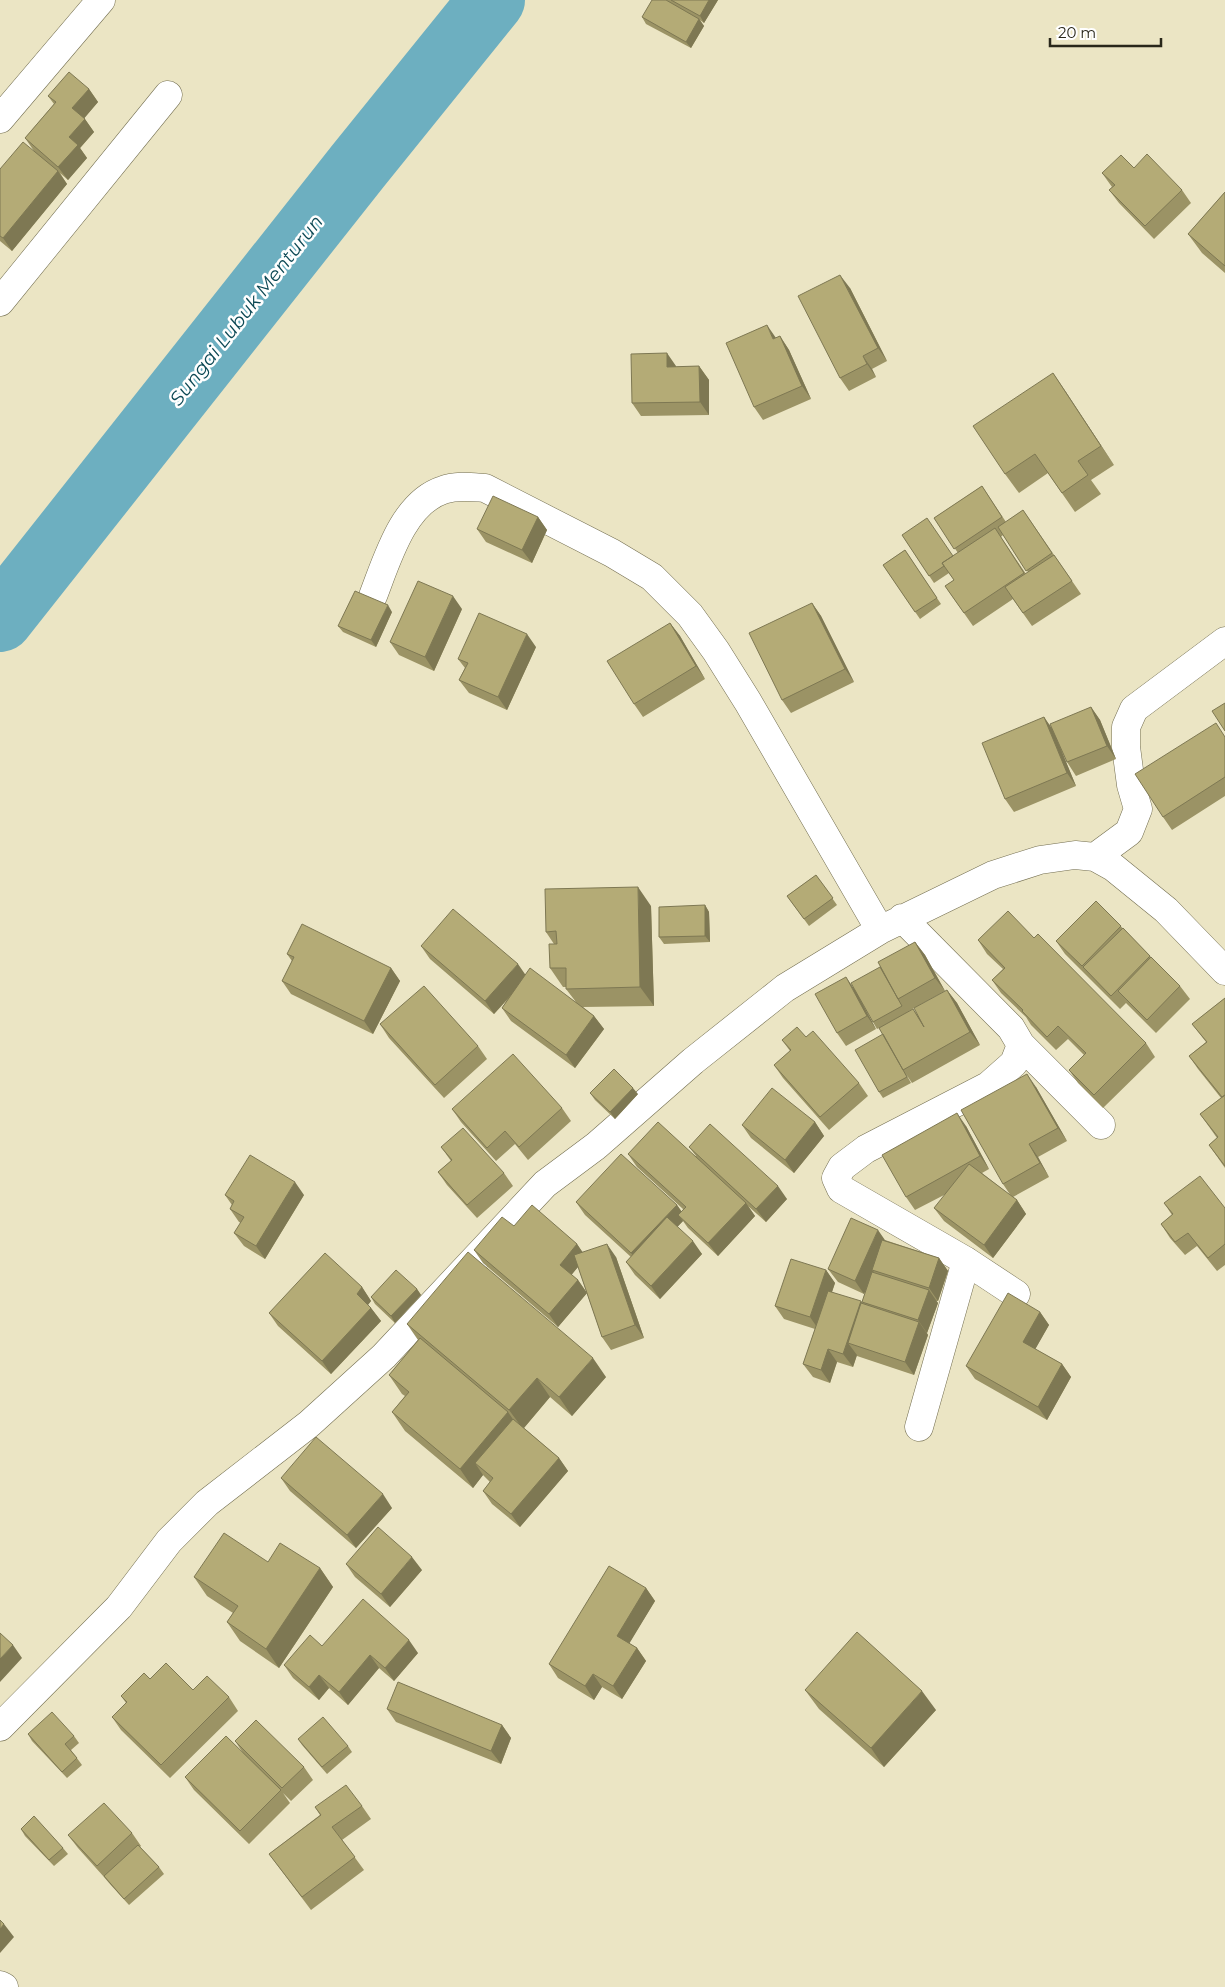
<svg xmlns="http://www.w3.org/2000/svg" width="1225" height="1987" viewBox="0 0 1225 1987" font-family="Montserrat,sans-serif">
	<rect width="100%" height="100%" fill="#ebe5c4"/>
	<g fill="none" stroke-linecap="round" stroke-linejoin="round">
		<path stroke="#6dafc0" stroke-width="66" d="M0,619L358,166L492,0"/>
		<defs>
			<path id="minor" d="M0,119L101,0
				M0,302L168,95
				M373,596C387,560 403,503 443,490C456,485 471,487 485,488L612,553L652,577L690,615L716,651L748,702L880,930
				M1095,857L1129,832L1138,809L1131,785L1126,747V727L1134,709L1225,641
				M902,918L1011,1028L1021,1045L1014,1063L988,1086L866,1149L842,1167L836,1178L841,1189L966,1261L1016,1294
				M1021,1045L1101,1125
				M919,1427L966,1261
				M0,1727L119,1607L169,1541L207,1503L309,1424L384,1356L545,1184L596,1146L693,1061L785,988L880,930L993,875L1040,860L1075,855L1095,857L1113,867L1166,910L1225,971
				M0,1985L4,1987"/>
		</defs>
		<use href="#minor" stroke="#736e50" stroke-width="29"/>
		<use href="#minor" stroke="#fff" stroke-width="28"/>
	</g>
	<path fill="#9b9365" fill-rule="evenodd" d="M667,0H718L704,23L700,20L704,26L691,48L646,24L642,17Z
		M89,89L98,102L84,118L94,132L80,148L87,158L68,180L60,173L67,184L12,251L0,241V169L34,151L25,138L54,104L48,96Z
		M1134,168L1182,190L1191,203L1154,239L1119,203L1109,190L1112,187L1102,173Z
		M1225,192V273L1202,253L1188,234Z
		M850,288L887,361L872,369L876,377L849,391L840,378Z
		M780,336L789,350L811,399L763,420L754,407L776,338Z
		M676,366V367L699,366L709,380V415L641,416L632,403Z
		M1053,373L1114,465L1091,480L1101,494L1075,512L1048,473L1019,493L1005,474Z
		M982,486L1006,522L1023,510L1081,594L1032,626L1013,599L973,626L945,586L954,580L949,573L934,583L902,535L953,556L958,553L934,518ZM1003,535L1028,572L1026,574L1001,537Z
		M538,517L547,530L532,563L486,542L477,529Z
		M905,550L941,604L920,619L883,565Z
		M812,603L821,616L854,682L791,713L782,700Z
		M462,609L434,671L399,655L390,642Z
		M392,612L376,647L343,632L338,626Z
		M670,623L680,636L705,679L643,717L634,704Z
		M536,647L507,710L469,693L459,680L465,668L458,659Z
		M1091,707L1100,720L1116,759L1076,776L1067,762L1061,750L1076,786L1014,812L1005,799L1044,717L1052,729Z
		M1225,736V796L1172,830L1163,817Z
		M816,875L837,905L809,926L787,896Z
		M1096,901L1151,957L1180,986L1190,999L1156,1033L1126,1003L1120,1009L1065,954L1056,941Z
		M705,905L709,912L710,942L664,944L659,937Z
		M651,906L654,1006L583,1007L594,1016L604,1029L575,1068L511,1021L502,1008L507,1000L494,1014L430,959L421,946L525,975L576,1002L566,989V987H563L550,968L554,944L546,932Z
		M1034,938L1146,1043L1155,1057L1103,1108L1078,1083L1069,1070L1084,1055L1068,1039L1056,1050L1031,1025L1026,1017L1001,993L992,980L1003,969L987,954L978,940Z
		M915,942L925,955L945,991L907,1012L903,1006L907,1012L913,1009L920,1018L947,990L957,1003L980,1045L912,1083L906,1074L911,1083L883,1098L879,1092L883,1034L879,1028L877,1029L873,1022L860,1000L876,1029L846,1046L837,1033L854,989L880,967Z
		M287,954L391,968L400,981L373,1034L291,994L282,981L292,961Z
		M1225,998V1168L1209,1145L1217,1138L1200,1114L1221,1098L1198,1069L1189,1056L1206,1042L1192,1024Z
		M380,1024L478,1046L487,1059L444,1098L389,1038Z
		M806,1037L859,1083L868,1096L829,1130L783,1078L774,1065L790,1051L782,1040Z
		M1036,1087L1067,1141L1038,1157L1049,1177L1013,1197L1017,1200L1026,1214L993,1258L944,1221L934,1208L946,1194L915,1210L906,1197L966,1126L989,1169L982,1173L1011,1196L1003,1184Z
		M590,1093L638,1094L615,1119L595,1100Z
		M562,1108L571,1121L528,1160L515,1144L496,1161L461,1122L452,1109Z
		M815,1122L824,1136L794,1173L751,1138L742,1125Z
		M441,1147L504,1173L513,1186L477,1218L447,1185L438,1172L451,1161Z
		M689,1147L787,1199L766,1222L748,1206L755,1216L718,1256L688,1228L683,1221L677,1227L702,1254L660,1299L635,1275L626,1262L631,1257L585,1215L576,1202L677,1205L682,1212L683,1209L637,1167L628,1154L696,1156Z
		M225,1195H304L265,1259L244,1246L234,1233L241,1223L239,1222L230,1209L232,1205Z
		M1164,1203L1225,1208V1265L1217,1271L1197,1246L1185,1255L1170,1238L1161,1224L1172,1215Z
		M514,1226L577,1244L582,1252L616,1257L644,1338L611,1350L602,1337L578,1267L571,1275L578,1280L587,1293L558,1327L483,1263L474,1250Z
		M885,1240L939,1258L948,1271L938,1301H936L938,1303L927,1333L928,1335L914,1375L857,1356V1355L853,1367L837,1362L830,1383L813,1377L803,1364L815,1329L784,1319L775,1306L826,1270L835,1283L832,1292L863,1304L862,1302L866,1290L864,1294L838,1282L828,1269Z
		M362,1287L371,1301L368,1305L371,1308L381,1321L331,1374L278,1326L269,1313Z
		M417,1289L421,1295L395,1323L375,1304L371,1297Z
		M1040,1312L1049,1325L1035,1349L1062,1364L1071,1377L1047,1420L975,1379L966,1366Z
		M407,1324L606,1377L572,1416L550,1397L524,1428L559,1458L568,1471L520,1527L492,1504L483,1491L490,1482L483,1475L473,1488L405,1431L392,1412L405,1396L402,1394L389,1375L418,1340Z
		M281,1478L392,1508L356,1548L290,1491Z
		M268,1562L320,1568L333,1587L279,1668L240,1641L227,1622L233,1613L207,1596L194,1577Z
		M346,1564L422,1570L390,1607L355,1577Z
		M646,1588L655,1601L629,1643L637,1648L646,1661L622,1699L602,1687L594,1700L558,1678L549,1664Z
		M322,1646L418,1653L394,1681L379,1668L348,1705L329,1688L319,1700L293,1678L284,1665Z
		M150,1679L193,1690L229,1697L238,1711L170,1778L121,1730L112,1717L126,1703L121,1696Z
		M805,1690L936,1710L884,1767L819,1709Z
		M387,1709L502,1725L511,1738L501,1764L396,1722Z
		M28,1734L74,1736L79,1743L71,1750L82,1765L67,1778L32,1741Z
		M298,1739L348,1746L352,1752L327,1774L302,1745Z
		M235,1741L304,1767L313,1780L291,1801L283,1793L290,1803L249,1844L194,1790L185,1777L243,1753Z
		M362,1806L371,1819L342,1840L364,1870L311,1910L269,1854L320,1815L315,1807Z
		M21,1829L63,1848L68,1854L54,1866L25,1836Z
		M132,1833L141,1846L140,1847L159,1867L164,1874L129,1905L109,1883L104,1877L78,1848L68,1835Z"/>
	<path fill="#7e7853" d="M709,0H718L704,23L700,16Z
		M699,19L704,26L691,48L686,42Z
		M89,89L98,102L82,121L72,108Z
		M85,119L94,132L80,148L87,158L68,180L58,167L69,137Z
		M58,171L67,184L12,251L3,238Z
		M840,275L850,288L887,361L878,348Z
		M767,325L776,338L773,339Z
		M780,336L789,350L811,399L802,386Z
		M667,353L676,366V380L667,367Z
		M863,356L872,369L876,377L867,364Z
		M699,366L709,380V415L700,402Z
		M1053,373L1066,392L1114,465L1101,446Z
		M538,517L547,530L532,563L522,550Z
		M453,596L462,609L434,671L425,657Z
		M812,603L821,616L854,682L845,669Z
		M388,605L392,612L376,647L371,640Z
		M670,623L680,636L705,679L696,666Z
		M527,634L536,647L507,710L498,697Z
		M1091,707L1100,720L1116,759L1107,746Z
		M1044,717L1053,730L1076,786L1067,773Z
		M638,887L651,906L654,1006L640,987Z
		M705,905L709,912L710,942L705,936Z
		M915,942L925,955L945,991L935,978Z
		M518,964L527,977L494,1014L485,1001Z
		M391,968L400,981L373,1034L364,1021Z
		M846,977L855,990L876,1029L867,1016Z
		M947,990L957,1003L980,1045L970,1032Z
		M594,1016L604,1029L575,1068L566,1055Z
		M1027,1074L1036,1087L1067,1141L1058,1128Z
		M633,1088L638,1094L615,1119L610,1112Z
		M957,1113L966,1126L989,1169L980,1156Z
		M815,1122L824,1136L794,1173L785,1160Z
		M1029,1144L1038,1157L1049,1177L1040,1163Z
		M295,1182L304,1195L265,1259L256,1246Z
		M778,1186L787,1199L766,1222L756,1209Z
		M1017,1200L1026,1214L993,1258L984,1245Z
		M746,1203L755,1216L718,1256L708,1243Z
		M677,1205L686,1218L678,1215L683,1221L640,1266L631,1253Z
		M878,1230L887,1243L872,1270L874,1272L864,1294L855,1281Z
		M693,1241L702,1254L660,1299L651,1286Z
		M577,1244L586,1257L569,1278L560,1265Z
		M607,1244L616,1257L644,1338L635,1325Z
		M939,1258L948,1271L938,1301L929,1288Z
		M826,1270L835,1283L819,1330L810,1317Z
		M578,1280L587,1293L558,1327L549,1314Z
		M362,1287L371,1301L366,1307L357,1294Z
		M417,1289L421,1295L395,1323L391,1316Z
		M929,1290L938,1303L927,1333L918,1320Z
		M861,1301L870,1314L848,1343L857,1355L853,1367L843,1354Z
		M371,1308L381,1321L331,1374L322,1361Z
		M1040,1312L1049,1325L1032,1355L1023,1342Z
		M919,1322L928,1335L914,1375L905,1362Z
		M828,1349L837,1362L830,1383L821,1370Z
		M593,1358L606,1377L572,1416L559,1397Z
		M1062,1364L1071,1377L1047,1420L1038,1407Z
		M537,1378L550,1397L523,1429L509,1410Z
		M508,1412L521,1431L475,1463L483,1475L473,1488L460,1469Z
		M559,1458L568,1471L520,1527L511,1514Z
		M383,1494L392,1508L356,1548L347,1535Z
		M412,1557L422,1570L390,1607L381,1594Z
		M320,1568L333,1587L279,1668L266,1649Z
		M646,1588L655,1601L626,1649L617,1636Z
		M409,1640L418,1653L394,1681L385,1668Z
		M13,1645L22,1658L0,1682V1659Z
		M637,1648L646,1661L622,1699L613,1686Z
		M370,1655L379,1668L348,1705L339,1692Z
		M593,1674L602,1687L594,1700L585,1686Z
		M319,1675L329,1688L319,1700L309,1687Z
		M922,1691L936,1710L884,1767L871,1748Z
		M502,1725L511,1738L501,1764L491,1751Z
		M4,1924L14,1937L0,1953V1929Z"/>
	<path fill="#b4ab76" stroke="#7e7853" d="M652,0H666L699,19L686,42L642,17Z
		M671,0H709L700,16Z
		M69,72L89,89L72,108L85,119L69,137L78,145L58,167L25,138L56,102L48,96Z
		M23,142L58,171L3,238L0,236V169Z
		M1147,154L1182,190L1145,226L1109,190L1115,185L1102,173L1121,155L1134,168Z
		M1225,192V266L1188,234Z
		M840,275L878,348L863,356L867,364L840,378L798,296Z
		M767,325L773,339L780,336L802,386L754,407L726,343Z
		M667,353V367L699,366L700,402L632,403L631,354Z
		M1053,373L1101,446L1078,461L1088,475L1062,493L1035,454L1005,474L973,426Z
		M982,486L1002,517L954,549L934,518Z
		M493,496L538,517L522,550L477,529Z
		M1023,510L1052,553L1026,571L998,527Z
		M927,518L953,556L942,563L944,566L929,576L902,535Z
		M995,528L1024,573L964,613L945,586L954,580L942,563Z
		M905,550L937,598L915,612L883,565Z
		M1054,555L1072,581L1023,613L1005,587Z
		M418,581L453,596L425,657L390,642Z
		M355,591L388,605L371,640L338,626Z
		M812,603L845,669L782,700L749,633Z
		M479,613L527,634L498,697L459,680L468,663L458,659Z
		M670,623L696,666L634,704L607,661Z
		M1225,703V731L1212,711Z
		M1091,707L1107,746L1067,762L1050,724Z
		M1044,717L1067,773L1005,799L982,743Z
		M1216,723L1225,737V777L1163,817L1135,774Z
		M816,875L833,898L804,919L787,896Z
		M638,887L640,987L566,989V968H550L549,944H557L556,931L546,932L545,889Z
		M1096,901L1121,926L1082,966L1056,941Z
		M705,905V936L659,937V907Z
		M453,909L518,964L485,1001L421,946Z
		M1008,911L1034,938L1038,934L1146,1043L1094,1095L1069,1070L1086,1053L1058,1026L1047,1037L1022,1011L1023,1010L992,980L1005,968L978,940Z
		M302,924L391,968L364,1021L282,981L294,957L287,954Z
		M1123,928L1150,956L1111,996L1083,967Z
		M915,942L935,978L898,999L878,962Z
		M1151,957L1180,986L1147,1020L1118,991Z
		M880,967L902,1006L873,1022L851,983Z
		M530,968L594,1016L566,1055L502,1008Z
		M846,977L867,1016L837,1033L815,994Z
		M424,986L478,1046L435,1085L380,1024Z
		M947,990L970,1032L903,1070L879,1028L913,1009L924,1027L914,1008Z
		M1225,998V1095L1222,1097L1189,1056L1207,1042L1192,1024Z
		M797,1027L806,1037L813,1031L859,1083L820,1117L774,1065L791,1050L782,1040Z
		M883,1034L907,1077L879,1092L855,1050Z
		M513,1054L562,1108L519,1147L505,1131L487,1148L452,1109Z
		M614,1069L633,1088L610,1112L590,1093Z
		M1027,1074L1058,1128L1029,1144L1040,1163L1003,1184L961,1110Z
		M772,1088L815,1122L785,1160L742,1125Z
		M1225,1095V1166L1209,1145L1218,1137L1200,1114Z
		M957,1113L980,1156L906,1197L882,1155Z
		M658,1122L746,1203L708,1243L678,1215L686,1207L628,1154Z
		M710,1124L778,1186L756,1209L689,1147Z
		M463,1128L504,1173L467,1205L438,1172L452,1160L441,1147Z
		M621,1154L677,1205L631,1253L576,1202Z
		M250,1155L295,1182L256,1246L234,1233L244,1217L230,1209L234,1201L225,1195Z
		M969,1164L1017,1200L984,1245L934,1208Z
		M1200,1176L1225,1208V1244L1208,1258L1188,1233L1175,1242L1161,1224L1173,1214L1164,1203Z
		M532,1205L577,1244L560,1265L578,1280L549,1314L474,1250L502,1217L514,1226Z
		M667,1217L693,1241L651,1286L626,1262Z
		M851,1218L878,1230L855,1281L828,1269Z
		M882,1240L939,1258L929,1288L872,1270Z
		M607,1244L635,1325L602,1337L574,1255Z
		M468,1252L593,1358L559,1397L537,1378L509,1410L407,1324Z
		M325,1253L362,1287L357,1294L371,1308L322,1361L269,1313Z
		M791,1259L826,1270L810,1317L775,1306Z
		M396,1270L417,1289L391,1316L371,1297Z
		M872,1272L929,1290L918,1320L862,1302Z
		M828,1291L861,1301L843,1354L828,1349L821,1370L803,1364Z
		M1008,1293L1040,1312L1023,1342L1062,1364L1038,1407L966,1366Z
		M861,1303L919,1322L905,1362L848,1343Z
		M420,1338L508,1412L460,1469L392,1412L409,1392L389,1375Z
		M513,1419L559,1458L511,1514L483,1491L493,1478L475,1463Z
		M316,1437L383,1494L347,1535L281,1478Z
		M378,1527L412,1557L381,1594L346,1564Z
		M224,1533L268,1562L280,1543L320,1568L266,1649L227,1622L238,1606L194,1577Z
		M609,1566L646,1588L617,1636L637,1648L613,1686L593,1674L585,1686L549,1664Z
		M363,1599L409,1640L385,1668L370,1655L339,1692L319,1675L309,1687L284,1665L310,1635L322,1646Z
		M857,1632L922,1691L871,1748L805,1690Z
		M0,1633L13,1645L0,1659Z
		M166,1663L193,1690L207,1676L229,1697L161,1765L112,1717L127,1702L121,1696L144,1673L150,1679Z
		M398,1682L502,1725L491,1751L387,1709Z
		M52,1712L74,1736L65,1744L77,1758L62,1772L28,1734Z
		M323,1717L348,1746L322,1767L298,1739Z
		M256,1720L304,1767L282,1788L235,1741Z
		M226,1736L281,1790L240,1831L185,1777Z
		M346,1785L362,1806L332,1827L355,1857L302,1897L269,1854L321,1815L315,1807Z
		M104,1803L132,1833L97,1866L68,1835Z
		M34,1816L63,1848L49,1860L21,1829Z
		M138,1845L159,1867L124,1899L104,1876Z
		M0,1920L4,1924L0,1929Z"/>
	<g text-anchor="middle" stroke-width="5" stroke-linejoin="round" paint-order="stroke">
		<g font-size="19" font-style="italic" fill="#0d4955" stroke="#fff">
			<text transform="translate(246 310) rotate(-52)" y="7">Sungai Lubuk Menturun</text>
		</g>
	</g>
	<path d="M1050 38v8h111v-8" fill="none" stroke="#29271a" stroke-width="2.5"/>
	<text x="1058" y="38" font-size="15" fill="#29271a" stroke="#ffffff" stroke-width="4" paint-order="stroke">20 m</text>
</svg>
